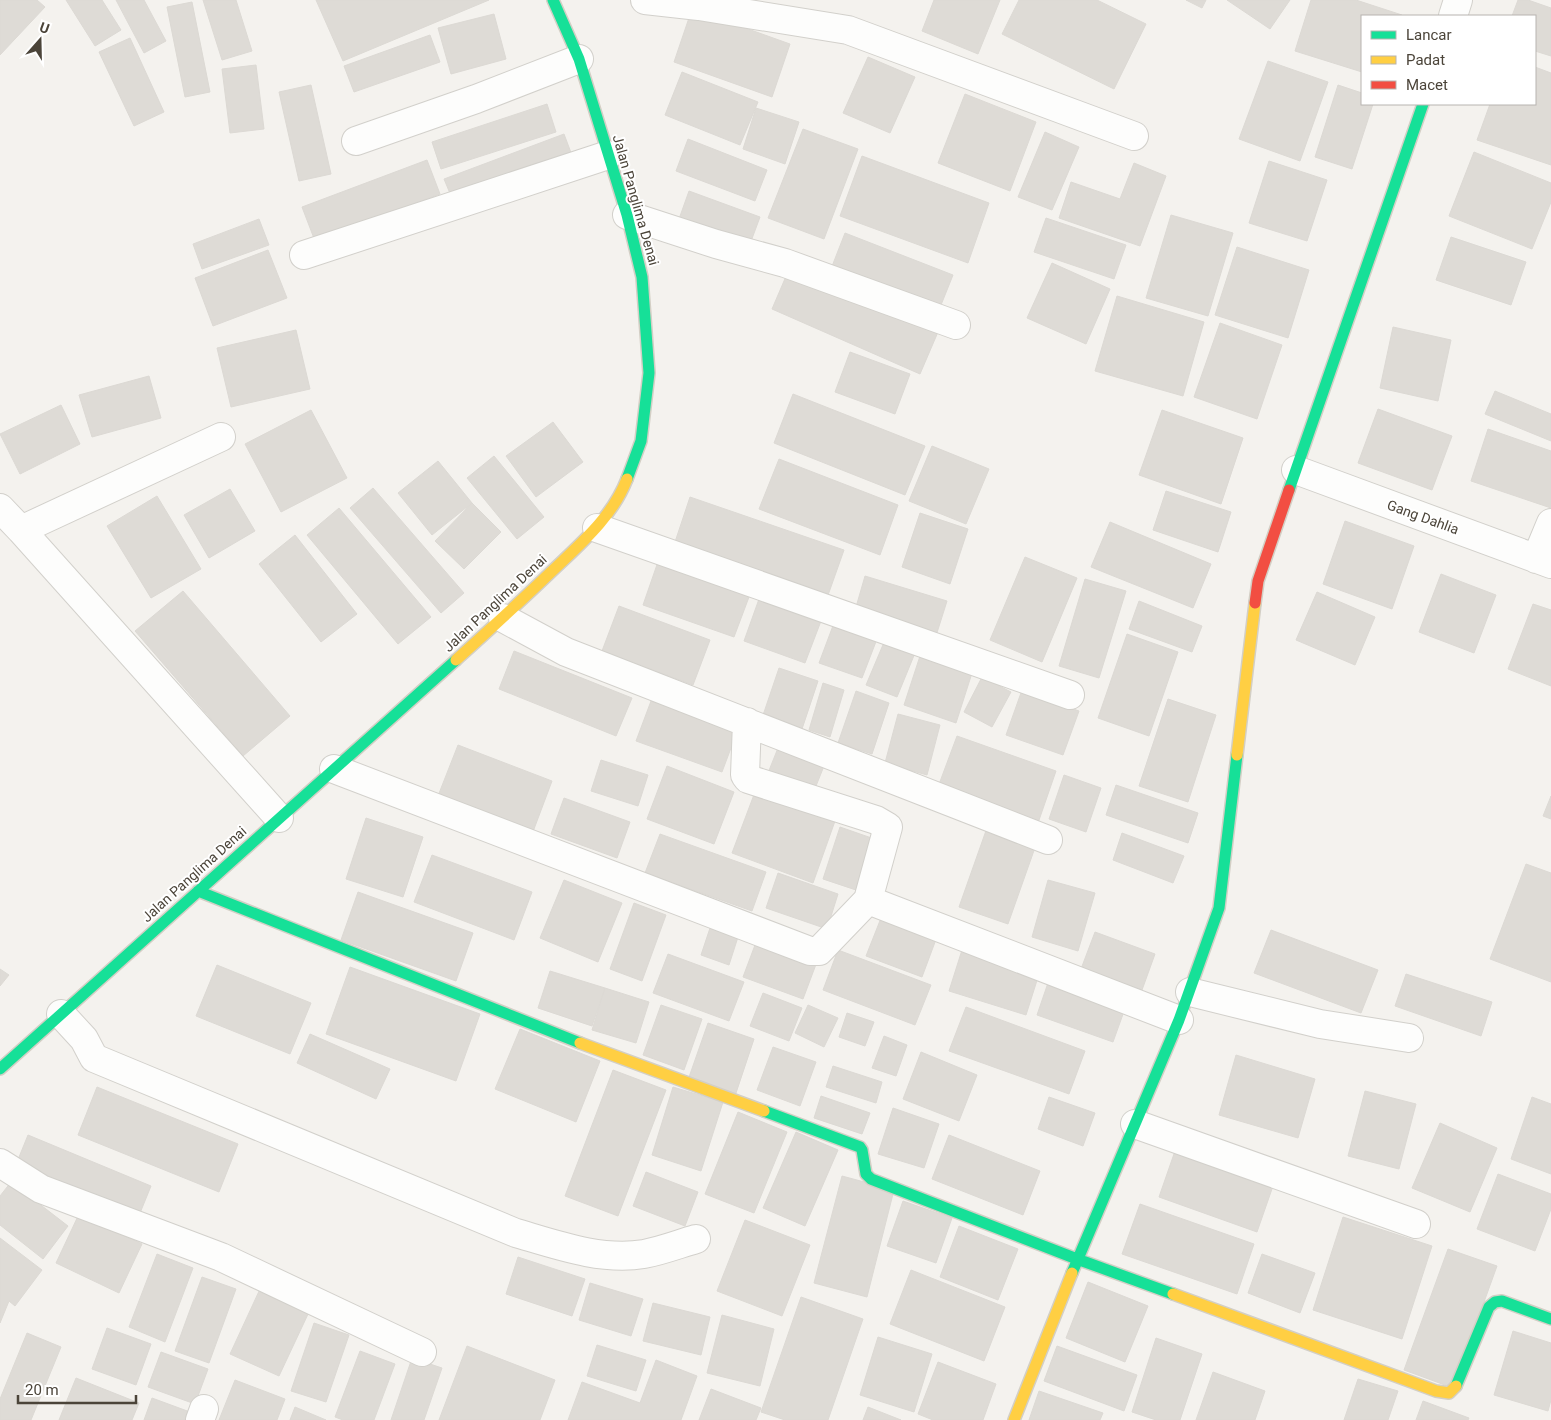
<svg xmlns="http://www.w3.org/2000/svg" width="1551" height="1420" viewBox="0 0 1551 1420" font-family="Roboto,sans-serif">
	<rect width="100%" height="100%" fill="#f4f2ee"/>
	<path fill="#dedbd6" stroke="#dcd9d4" d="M0,0H37L45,7L0,55Z
		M66,0H102L121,30L95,46Z
		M116,0H144L166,41L144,53Z
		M203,0H236L252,51L222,60Z
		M316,0H489L343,61Z
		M934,0H1000L978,54L922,31Z
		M1019,0H1097L1146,24L1114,89L1002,34Z
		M1186,0H1206L1202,8Z
		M1227,0H1290L1270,29Z
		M1311,0H1356L1402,15V16H1362V72L1295,51Z
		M1518,0H1528L1551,8V56L1535,51V16H1512Z
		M192,2L210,92L185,97L167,7Z
		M692,9L790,44L772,97L674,62Z
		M494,14L506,59L451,74L438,28Z
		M430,35L440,62L354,92L344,66Z
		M130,38L164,112L134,126L99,52Z
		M868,57L915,77L890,133L843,113Z
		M1268,61L1328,82L1300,161L1239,139Z
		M256,65L264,129L230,133L222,69Z
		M1535,67L1551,73V165L1477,140L1490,104H1535Z
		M682,72L758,102L740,145L665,115Z
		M311,85L331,174L299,181L279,92Z
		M1338,85L1362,93V104H1373L1352,169L1315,157Z
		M965,94L1036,122L1010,191L938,163Z
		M547,104L556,132L441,169L432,142Z
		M756,108L799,122L785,164L743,149Z
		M803,129L858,149L824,239L768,218Z
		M1045,132L1079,147L1052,210L1018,197Z
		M564,134L573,158L454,203L444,179Z
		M688,139L767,170L755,201L676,171Z
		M1474,152L1551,183V202L1532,249L1449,216Z
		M862,156L989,203L968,263L840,216Z
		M427,160L440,194L315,241L302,207Z
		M1269,161L1327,180L1307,241L1249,223Z
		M1134,163L1166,176L1140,246L1059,218L1071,182L1120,199Z
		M689,191L760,217L750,244L679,219Z
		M1171,215L1233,233L1208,316L1146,298Z
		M1046,218L1126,245L1114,279L1034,252Z
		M259,219L269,245L202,269L193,244Z
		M845,233L953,275L937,315L829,274Z
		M1451,237L1526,262L1511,305L1436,280Z
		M1237,247L1309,270L1288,338L1215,315Z
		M268,250L287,298L213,326L195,278Z
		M1052,263L1110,289L1086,344L1027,318Z
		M790,267L938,332L920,374L772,309Z
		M1117,296L1204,322L1183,396L1095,371Z
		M1220,323L1282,345L1257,419L1194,397Z
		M1393,327L1451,340L1438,401L1380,388Z
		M296,330L310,389L231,407L217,348Z
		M850,352L910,374L895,414L835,392Z
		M149,376L161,418L92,437L79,395Z
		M1495,391L1551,414V441L1485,414Z
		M793,394L925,446L905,495L774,443Z
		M61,405L80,444L20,474L0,434Z
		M1378,409L1452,436L1432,490L1358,463Z
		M311,410L347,478L281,512L245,444Z
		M1162,410L1243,438L1221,504L1139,475Z
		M553,422L583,462L536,497L506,456Z
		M1488,429L1551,451V508L1471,481Z
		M932,446L989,469L966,524L909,501Z
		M494,456L544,517L517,539L467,478Z
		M779,459L898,505L880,555L759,509Z
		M438,461L472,503L432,535L398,493Z
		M373,488L464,593L441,613L350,508Z
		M230,489L255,531L209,558L184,515Z
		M1166,491L1231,512L1218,552L1153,530Z
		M157,496L201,569L151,598L107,526Z
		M690,497L844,550L827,598L674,545Z
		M472,503L501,532L464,569L435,541Z
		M339,508L431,617L398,644L307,535Z
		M920,513L968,529L950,584L902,567Z
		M1345,521L1414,546L1392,609L1323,584Z
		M1110,522L1211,564L1193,608L1091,567Z
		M295,535L357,614L321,642L259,564Z
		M660,556L752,589L734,637L643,605Z
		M1025,557L1077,578L1042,662L990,640Z
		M1441,574L1496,595L1474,653L1419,632Z
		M865,576L947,601L935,639L854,614Z
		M1085,579L1126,591L1099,678L1059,666Z
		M183,591L290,716L243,756L135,631Z
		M1317,592L1375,617L1355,665L1296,640Z
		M759,599L821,621L805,663L744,641Z
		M1139,601L1202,626L1192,652L1129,629Z
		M1533,604L1551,610V686L1508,669Z
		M619,606L710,640L693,685L602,651Z
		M834,623L877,639L862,678L819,663Z
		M1127,634L1178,652L1149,736L1098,718Z
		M885,640L915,653L897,697L866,685Z
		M514,651L632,698L616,736L499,689Z
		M920,656L972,673L956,723L904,705Z
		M779,668L818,681L799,738L760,724Z
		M982,677L1011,692L992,727L964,712Z
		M823,683L844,690L830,737L809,730Z
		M1022,690L1079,711L1063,755L1006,735Z
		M856,691L889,703L872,754L838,743Z
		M1168,699L1216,715L1188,802L1139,786Z
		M651,701L737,732L722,772L636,741Z
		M898,714L940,725L927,775L885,763Z
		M957,736L1056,771L1038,823L938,787Z
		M780,743L826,761L812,796L766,778Z
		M458,745L552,781L531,837L436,801Z
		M601,760L648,775L638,806L591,791Z
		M667,766L734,792L714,844L647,819Z
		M1064,775L1101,788L1086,832L1049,819Z
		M1116,785L1198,813L1188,843L1106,815Z
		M755,792L835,821L813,883L732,853Z
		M1551,796V819L1543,816Z
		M564,798L630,822L617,858L551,834Z
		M366,818L423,837L403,897L346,879Z
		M988,825L1037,842L1008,924L959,907Z
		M840,827L883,842L865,893L823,879Z
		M1122,833L1184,856L1173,883L1113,860Z
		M660,834L766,872L752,911L645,873Z
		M432,855L532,892L514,940L414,902Z
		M1526,864L1551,873V982L1490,959Z
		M778,873L838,894L827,929L766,908Z
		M564,880L622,903L598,962L540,938Z
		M1048,880L1095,893L1078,951L1032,937Z
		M358,892L473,933L456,981L341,940Z
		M634,903L666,915L642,981L610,969Z
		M883,913L938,934L922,977L866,956Z
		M710,928L738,937L729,965L701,955Z
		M1271,930L1378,970L1361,1013L1254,973Z
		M1095,932L1155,954L1142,990L1081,969Z
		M758,937L818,959L803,999L743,977Z
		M838,950L931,985L915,1025L823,990Z
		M962,950L1039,974L1026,1015L949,991Z
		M668,954L744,982L729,1021L653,993Z
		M217,965L311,1003L290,1054L196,1016Z
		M350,967L480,1014L456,1081L326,1034Z
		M0,969L9,975L0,986Z
		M550,971L605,988L592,1026L538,1008Z
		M1406,974L1492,1002L1481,1036L1395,1006Z
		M1050,977L1127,1003L1113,1042L1037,1015Z
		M605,988L649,1002L636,1043L592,1030Z
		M763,993L802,1008L789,1041L750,1026Z
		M661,1005L702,1019L684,1070L643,1055Z
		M808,1005L838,1018L824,1047L795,1033Z
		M966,1007L1085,1051L1069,1094L949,1051Z
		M847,1013L874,1022L865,1046L839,1037Z
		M708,1023L754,1039L735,1096L688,1080Z
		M520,1029L600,1061L576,1122L495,1089Z
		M310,1034L390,1069L376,1099L297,1063Z
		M884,1036L907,1045L896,1076L872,1068Z
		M773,1047L816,1062L800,1106L757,1090Z
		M921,1052L977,1075L959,1121L903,1099Z
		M1236,1055L1315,1079L1298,1138L1219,1115Z
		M833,1066L882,1082L876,1103L826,1087Z
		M613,1070L666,1090L618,1216L565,1196Z
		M97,1087L238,1144L219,1192L78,1135Z
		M673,1087L723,1102L701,1171L652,1155Z
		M1365,1091L1416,1104L1399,1169L1348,1156Z
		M821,1096L870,1113L862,1134L814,1118Z
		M1049,1097L1095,1113L1083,1146L1038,1129Z
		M1532,1097L1551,1104V1174L1511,1159Z
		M893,1108L939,1124L924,1168L878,1154Z
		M738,1112L787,1132L754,1213L705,1194Z
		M1440,1123L1497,1148L1470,1212L1412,1188Z
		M796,1132L838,1150L805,1226L763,1208Z
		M28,1135L151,1186L138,1218L15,1167Z
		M949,1135L1040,1171L1023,1215L932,1179Z
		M1175,1151L1273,1186L1257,1232L1159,1197Z
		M646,1172L698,1192L685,1226L633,1206Z
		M1498,1174L1551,1194V1209L1535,1251L1477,1229Z
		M842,1176L894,1190L867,1297L814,1283Z
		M11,1182L68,1226L43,1259L0,1225V1196Z
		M903,1201L952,1218L936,1263L887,1246Z
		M1140,1204L1254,1244L1237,1294L1122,1254Z
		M79,1214L142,1244L119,1293L56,1263Z
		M1343,1217L1432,1246L1402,1339L1313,1310Z
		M745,1220L810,1245L782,1316L717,1291Z
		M959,1226L1018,1249L998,1300L940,1277Z
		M0,1238L42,1270L15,1306L9,1301L0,1323Z
		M1448,1249L1497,1266L1453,1388L1404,1370Z
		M157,1254L193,1268L165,1342L129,1327Z
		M1262,1254L1315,1273L1300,1313L1248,1293Z
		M518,1257L585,1279L572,1316L506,1294Z
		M911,1270L1005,1307L984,1361L890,1324Z
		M202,1277L236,1289L209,1363L175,1351Z
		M1088,1282L1148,1306L1125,1362L1066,1338Z
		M590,1283L643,1299L631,1336L579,1320Z
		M260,1289L309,1312L279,1376L230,1354Z
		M801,1297L863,1319L828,1420H785L761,1412Z
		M653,1303L710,1317L701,1355L643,1341Z
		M722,1315L774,1329L760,1386L707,1373Z
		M314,1323L349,1335L326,1402L291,1391Z
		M107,1328L151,1344L136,1385L92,1369Z
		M1513,1331L1551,1343V1400L1548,1411L1494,1395Z
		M27,1333L61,1347L31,1420H0V1399Z
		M878,1337L932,1354L914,1412L860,1395Z
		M1156,1338L1202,1354L1180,1420H1156L1132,1412Z
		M597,1345L646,1360L636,1391L587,1376Z
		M467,1346L555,1380L540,1420H439Z
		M1057,1346L1137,1375L1124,1411L1044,1381Z
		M360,1351L395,1364L374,1420H343L335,1417Z
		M161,1352L208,1369L195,1404L148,1387Z
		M412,1358L442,1368L424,1420H391Z
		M656,1360L697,1376L681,1420H568L582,1382L640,1403Z
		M938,1362L996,1384L983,1420H933L918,1414Z
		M1213,1372L1265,1391L1255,1420H1196Z
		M76,1378L139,1403L132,1420H59Z
		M1358,1379L1398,1391L1388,1420H1344Z
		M235,1380L285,1399L277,1420H219Z
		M711,1389L761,1408L756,1420H699Z
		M1039,1391L1103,1413L1100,1420H1029Z
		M152,1398L190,1412L187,1420H144Z
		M1423,1401L1469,1418L1468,1420H1416Z
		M295,1407L326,1420H290Z
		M868,1407L901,1420H863Z"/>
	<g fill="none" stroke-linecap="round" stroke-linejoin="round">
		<defs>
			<path id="street" d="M645,0L699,6L848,30L1134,136
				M1453,16L1458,0
				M356,141L476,99L579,59
				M627,215L716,244L785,263L956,325
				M304,255L608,155
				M1296,470L1551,564
				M0,508L21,530L221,437
				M597,528L1070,695
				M21,530L279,818
				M1536,559L1551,523
				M503,618L566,652L1048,840
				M747,722L745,775L748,779L876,820L888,827L868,900
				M334,769L810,951H819L868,900L1179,1020
				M1190,992L1320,1024L1409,1038
				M61,1014L84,1039L94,1058L516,1233C557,1245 601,1261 644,1254C661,1251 679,1244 696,1239
				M1135,1124L1416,1224
				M0,1163L41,1189L221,1257L422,1352
				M200,1420L204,1409"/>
			<path id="fast" d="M553,0L579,59L627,215L642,277L649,373L641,441L627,479
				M1289,490L1423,104
				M198,891L580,1043
				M0,1069L456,660
				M764,1111L860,1147L862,1150L866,1174L871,1179L1077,1259L1173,1294
				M1072,1273L1179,1020L1219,908L1237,755
				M1456,1386L1489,1307L1495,1302L1502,1301L1551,1319"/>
			<path id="slow" d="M456,660C488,631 519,603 550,573C579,545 612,518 627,479
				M1237,755L1255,603
				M580,1043L764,1111
				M1173,1294L1436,1391L1449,1393L1456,1386
				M1014,1420L1072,1273"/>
			<path id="jam" d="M1255,603L1258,581L1289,490"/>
		</defs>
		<use href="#street" stroke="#d2d0cb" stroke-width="30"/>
		<use href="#fast" stroke="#d3cfc5" stroke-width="14"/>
		<use href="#slow" stroke="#d3cfc5" stroke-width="14"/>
		<use href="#jam" stroke="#d3cfc5" stroke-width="14"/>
		<use href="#street" stroke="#fdfdfc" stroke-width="28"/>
		<use href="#fast" stroke="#16e098" stroke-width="11"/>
		<use href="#slow" stroke="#ffcf43" stroke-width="11"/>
		<use href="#jam" stroke="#f24e42" stroke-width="11"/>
	</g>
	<g text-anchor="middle" stroke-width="4" stroke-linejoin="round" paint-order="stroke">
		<g font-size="14" fill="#4b4439" stroke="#fff">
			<text transform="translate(636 200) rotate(74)" y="5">Jalan Panglima Denai</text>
			<text transform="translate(1423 517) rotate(20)" y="5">Gang Dahlia</text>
			<text transform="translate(495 603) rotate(-43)" y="5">Jalan Panglima Denai</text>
			<text transform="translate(194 874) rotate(-42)" y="5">Jalan Panglima Denai</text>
		</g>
	</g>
	<rect x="1361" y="15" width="175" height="90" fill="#ffffff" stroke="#b7b4b0"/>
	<rect x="1371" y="31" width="25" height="8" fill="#16e098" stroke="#b7b4b0"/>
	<text x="1406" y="40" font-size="15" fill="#4b4439">Lancar</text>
	<rect x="1371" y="56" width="25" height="8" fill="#ffcf43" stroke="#b7b4b0"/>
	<text x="1406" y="65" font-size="15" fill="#4b4439">Padat</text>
	<rect x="1371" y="81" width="25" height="8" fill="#f24e42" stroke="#b7b4b0"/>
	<text x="1406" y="90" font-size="15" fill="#4b4439">Macet</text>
	<g transform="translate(40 40) rotate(20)" stroke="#ffffff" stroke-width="4" paint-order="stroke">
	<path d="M0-4L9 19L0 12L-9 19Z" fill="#4b4439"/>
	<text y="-8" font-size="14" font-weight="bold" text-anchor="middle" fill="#4b4439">U</text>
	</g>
	<path d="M18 1395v8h118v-8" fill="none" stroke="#4b4439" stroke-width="2.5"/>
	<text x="25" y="1395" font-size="15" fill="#4b4439" stroke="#ffffff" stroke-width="4" paint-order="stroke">20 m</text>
</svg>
